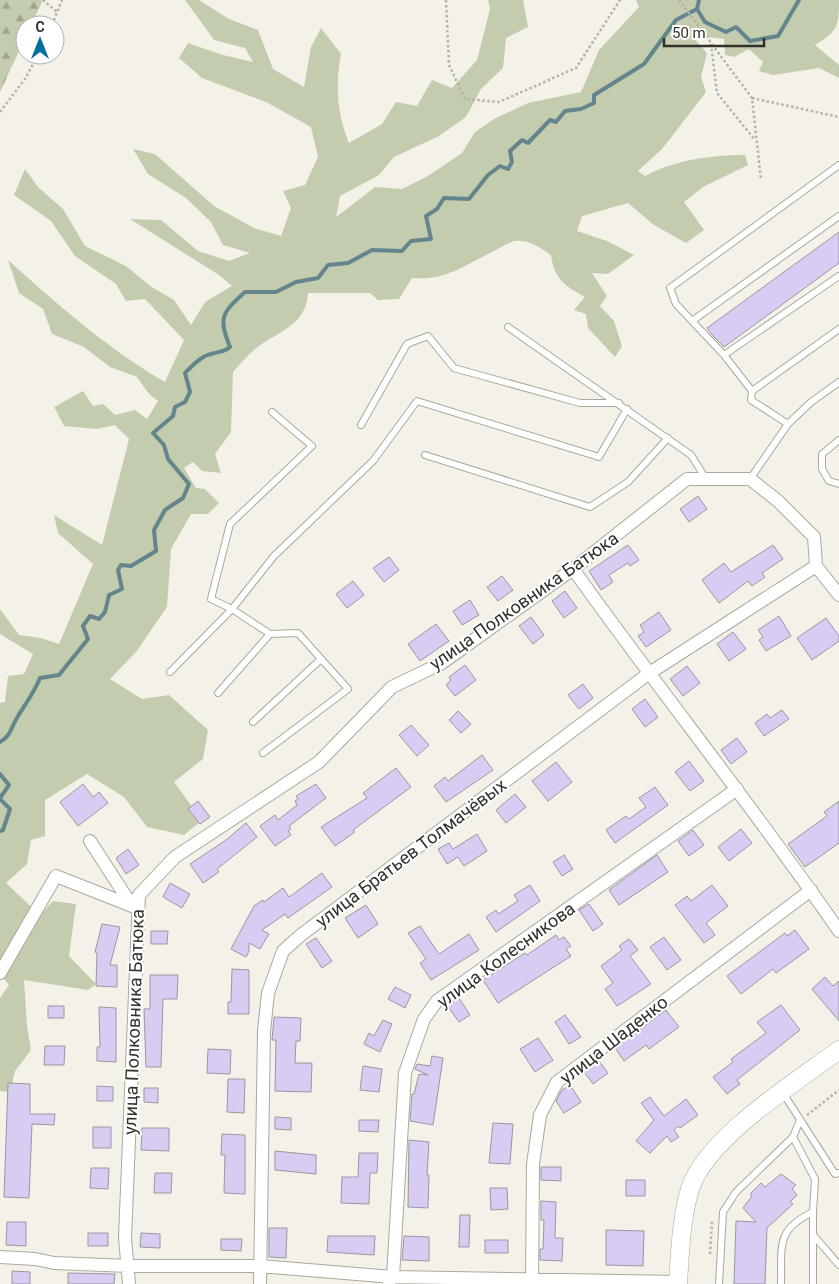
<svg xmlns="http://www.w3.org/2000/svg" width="839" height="1284" viewBox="0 0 839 1284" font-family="Roboto,sans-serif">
	<defs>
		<pattern id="forest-firs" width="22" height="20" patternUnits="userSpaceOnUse" patternTransform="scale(1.25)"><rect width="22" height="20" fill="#c4ccae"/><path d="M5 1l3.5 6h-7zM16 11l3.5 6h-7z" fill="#a0a68e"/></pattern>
	</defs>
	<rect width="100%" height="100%" fill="#f4f2e8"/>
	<path fill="#c4ccae" d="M185,0H199L229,19L258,30L273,69L304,87L311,47L321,28L341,54C335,86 337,113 349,143L382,124L396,102L417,106L432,80L452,88L477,60L490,9L488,0H523L528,27L506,38L503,68L481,89L466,117L439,136L394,157L379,175L340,196L336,217L375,187L402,189L428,176L462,153L475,132L494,119L528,103L581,92L599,50L639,7L636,0H839C839,26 838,31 815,45L839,65V78L819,68L773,75L759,71L763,62L749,49L734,57L725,55L724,39L691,35L707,53L701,77L706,92L662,149L638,171L645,176C675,160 711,155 745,155L748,165L703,187L684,202L704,230L686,243L654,225L628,203L582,216L577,231L607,241L634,255L608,274L592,273L607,296L600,306L614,321L622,346L615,357L588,328L586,314L574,310L585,297C565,286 554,279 551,255C541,248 528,239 515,241C509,242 500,248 494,251C465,265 446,281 412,278L399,299L378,300L370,293H308C306,327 277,331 255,349C247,356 240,364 233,372L231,432L215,454L221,473L202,471L193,462L184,468L196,488L205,489L219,503L208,514H191L171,549L167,607L136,652L110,679L142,699L169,695L208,730L203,759L174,782L202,820L184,835L147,827L124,797L87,774L45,800V836L31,840L27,864L6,883L40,915L53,901L76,904L69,956L96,984L88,990L24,980L27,1026L31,1050L15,1071L10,1092L0,1091V998L9,985L0,974V703L5,702L8,676L24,674L33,654L0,634V609L19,635L41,638L59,644L93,564L58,533L54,515L102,545L129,439L115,425L97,429L64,426L54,407L83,391L93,406L103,404L115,415L135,410L147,419L158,401L149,394L137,377L110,367L84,347L52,334L43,309L19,293L8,260C57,304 108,349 165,382L184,340L145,299L126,301L116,284L75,256L51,221L14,195L25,169L38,187L63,209L85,246L126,266L150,286L174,300L191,325L205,302L232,286L219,275L130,219L161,220L198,251L229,261L250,253L223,245L211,222L186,198L148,174L133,149L155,154L214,206L254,228L281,236L291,208L283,191L305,185L318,157L311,127L266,102L202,78L179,58L188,43L223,55L253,62L245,48L214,40Z"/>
	<path fill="url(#forest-firs)" d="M0,0H43L31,25H25V38L0,92Z"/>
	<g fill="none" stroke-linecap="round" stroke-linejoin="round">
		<path stroke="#64858e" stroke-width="4" d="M697,9L699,0
			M0,742C11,736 11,727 18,716C26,703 34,693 40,678L59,675L88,639L83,626L90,616L99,619L105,612L109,595L122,589L118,570L121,565L131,566L156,551L154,530L165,510L183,498L189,484L168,459L164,445L153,433L173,416L175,407L185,402L190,392L185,373C192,366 201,356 211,354C220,351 223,353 230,347C218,317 222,313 245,292H276L296,282L318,278L328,265L348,263L372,250L402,251L411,241L431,239L426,216L437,209L444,198L469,199L488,175L500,166L508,169L512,162L510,151L522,140L528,143L550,120L556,122L565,111L581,109L594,103V95L644,64L676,20L697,9L705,22L726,32L736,27L750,41L778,36L799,0
			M0,774L9,785L0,798
			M0,799L10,809L3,830L0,831"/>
	</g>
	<path fill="#d8ccf3" stroke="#9997a0" d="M839,232V263L724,347L713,336L707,328Z
		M698,496L707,509L689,522L680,509Z
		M628,545L639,560L630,566L628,563L609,575L613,582L601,590L589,571Z
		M773,545L783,559L762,573L765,577L752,586L748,581L719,603L702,580L724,563L731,572Z
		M389,557L399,570L384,582L373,568Z
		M502,576L513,590L498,601L487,587Z
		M353,581L364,595L347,608L336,594Z
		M565,591L577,608L564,618L552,601Z
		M470,600L479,615L462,625L453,611Z
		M659,612L671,630L646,647L638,636L644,632L640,625Z
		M779,616L791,636L766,651L759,640L763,637L758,630Z
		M531,617L544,635L533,644L519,626Z
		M826,618L839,636V641L812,660L797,638Z
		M436,624L449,641L420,661L408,644Z
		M733,632L746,649L729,661L717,644Z
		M465,665L476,680L455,696L446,685L451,680L449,677Z
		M687,666L700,683L683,696L670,679Z
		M583,684L593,698L579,709L568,695Z
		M645,699L658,717L645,727L632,709Z
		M782,710L789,719L764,736L755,723L767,714L770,718Z
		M458,711L471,724L461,733L449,720Z
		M411,725L429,745L417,756L399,735Z
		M737,738L747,752L731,764L721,750Z
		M482,755L493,770L446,802L434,786L445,777L448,781Z
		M689,761L704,781L690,791L675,772Z
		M556,762L572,782L548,801L532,781Z
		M396,768L411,787L353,830L355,832L335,846L321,827L367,798L363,793Z
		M83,784L93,797L99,792L108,803L78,826L60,802Z
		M316,784L326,798L289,826L291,829L288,831L291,835L275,846L260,826L275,815L278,820L297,805L295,801L298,799L296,796Z
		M655,787L668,805L615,843L606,830L626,816L629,819L646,807L639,798Z
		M515,794L526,807L506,823L496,810Z
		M198,801L210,817L200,824L188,809Z
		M839,801V843L805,867L788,844L827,816L824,812Z
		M246,823L257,837L217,869L219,872L203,883L190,864L226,840Z
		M741,829L752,843L729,861L718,847Z
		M693,830L704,845L689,856L678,841Z
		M477,834L487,851L464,866L458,857L447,864L438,849L449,843L453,849Z
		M128,849L139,865L126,874L116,858Z
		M564,855L573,869L562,876L553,862Z
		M657,855L668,872L619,905L609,890Z
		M322,873L332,887L288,918L285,914L262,930L269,934L260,949L249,943V951L246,957L231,949L254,906L263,900L264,902L283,888L289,897Z
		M170,883L190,894L182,908L163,897Z
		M530,885L540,901L496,932L486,917L496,910L498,914L518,901L514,895Z
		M712,885L728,906L706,923L715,935L704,943L675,905L687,896L691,901Z
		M589,904L603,924L593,931L579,910Z
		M366,905L378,924L358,938L345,918Z
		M102,924L120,927L110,965H117V987L96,986L97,953L95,952Z
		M420,926L439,954L469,934L479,950L431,980L420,963L426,959L408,933Z
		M795,930L809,949L776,973L773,969L741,994L727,976L785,933L787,936Z
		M151,931H168L167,944H151Z
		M556,935L559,940L564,937L571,946L566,949L571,956L498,1003L483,980L525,953L527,955Z
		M664,937L681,960L667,970L650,947Z
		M316,938L332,961L322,968L306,944Z
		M629,939L638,950L630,956L651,984L617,1006L605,989L613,983L601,966L622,950L619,946Z
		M232,969L249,970V1014H228V1002H231Z
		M150,975H178L177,999H163L161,1067H146L144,1009H150Z
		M825,977L833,986L839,981V1021L812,989Z
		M395,987L411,995L405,1008L388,999Z
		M459,998L470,1015L459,1022L447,1005Z
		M781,1005L800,1030L737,1080L740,1084L727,1094L713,1077L733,1062L731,1059L766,1033L757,1022Z
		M48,1006H64V1018H48Z
		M99,1007L116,1008V1062L97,1061V1047H100Z
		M666,1010L679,1027L649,1049L646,1045L624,1061L615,1048Z
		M565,1015L581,1037L569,1044L555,1022Z
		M274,1017L301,1018L300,1041H296L295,1063H312L311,1092L275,1091L276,1040H272Z
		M383,1020L392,1024L380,1052L364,1044L369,1033L374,1036Z
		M538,1038L553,1060L535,1072L520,1049Z
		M45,1046H65L64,1065H44Z
		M208,1049L231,1050L230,1074L207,1073Z
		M432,1056L443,1058L433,1125L410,1121L412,1094H414L419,1074L428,1075L415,1069L417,1064L430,1066Z
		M599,1061L608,1073L593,1084L584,1072Z
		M363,1066L382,1069L379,1092L360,1090Z
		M228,1079H245L244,1113L227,1112Z
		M8,1083L30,1084V1114H55L54,1125L32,1124L29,1198L4,1197Z
		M570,1085L581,1102L564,1113L556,1101L562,1090Z
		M97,1086L113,1087V1101H97Z
		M144,1088H158V1103L144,1102Z
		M650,1097L664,1116L686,1099L698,1115L680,1128L678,1126L674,1130L679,1137L671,1142L667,1136L650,1153L636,1141L654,1120L641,1103Z
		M275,1117L291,1118V1130L275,1129Z
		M359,1120H379L378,1132L359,1131Z
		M493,1123L513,1124L510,1164L489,1163Z
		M93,1127H111V1148H93Z
		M142,1128H169V1151L141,1150Z
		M222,1134L245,1135V1194L224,1193L225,1155H221Z
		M409,1140L429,1142L427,1175H429L428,1208L408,1207Z
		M275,1151L316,1155V1174L275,1170Z
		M359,1153H378L377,1173H370L369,1204L341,1203L342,1177H358Z
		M541,1167H561V1181L541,1180Z
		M91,1168H109L108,1189L90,1188Z
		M155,1173H172L171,1193H154Z
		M781,1174L796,1185L792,1189L797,1195L790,1202L793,1204L767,1228L765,1284H734L736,1221L756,1222L743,1208L752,1196L750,1194L761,1183L765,1187Z
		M626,1180H645V1196H626Z
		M490,1188H507L508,1209L491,1210Z
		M541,1201L556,1202L555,1238H563L562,1261L540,1260V1249H543L544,1220H541Z
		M460,1215H470L469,1247H459Z
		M7,1222H26V1246L6,1245Z
		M269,1228H287L286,1258L269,1257Z
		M606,1230L644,1231L643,1266L606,1265Z
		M88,1233H108V1246H88Z
		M141,1233L160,1234V1248L140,1247Z
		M328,1236H375L374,1255L327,1252Z
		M404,1236L429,1237V1261L402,1260Z
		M221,1239H242L241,1251L221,1250Z
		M485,1240H508V1253H485Z
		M12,1271L30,1272V1284H12Z
		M68,1273L115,1274L114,1284H68Z"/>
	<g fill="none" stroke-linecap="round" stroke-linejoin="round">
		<defs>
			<path id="service" d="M692,321L839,216
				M508,327L691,455L706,479
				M724,355L676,304L670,288L839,165
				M752,391L839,329
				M272,412L312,446L230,524L211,599L232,609L274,556L373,461L417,401L599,457L627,409
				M788,424L751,400L752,391L724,355L839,276
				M361,425L407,344L428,336L454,368L580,403H619
				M839,440L822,454V469L829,481L839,484
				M425,455L590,507L628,482L668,438
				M750,479L788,424L810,403L839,382
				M170,672L232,609L270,634L298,633L348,689L263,753
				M218,693L270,634
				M253,722L321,659
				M783,1093L835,1174L839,1173
				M813,1212V1284
				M815,1237L839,1265
				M719,1284L723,1212L736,1192L793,1137
				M781,1284C782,1247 775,1230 813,1212L815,1179L793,1137L800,1120"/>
			<path id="minor" d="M573,569C660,691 754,808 839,931
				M90,841L132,906
				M0,973L56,876L132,906L139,895
				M0,1257L35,1259L54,1263L129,1266H260L393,1277L678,1282
				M389,1282L393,1277L405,1073L424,1019L437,1001L737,789
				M129,1284L125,1238L139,895L175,857L319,762L392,687L442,663L573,569L687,479H750L778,501L814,537L816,566L839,595
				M260,1284L264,1031L268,993L283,951L301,935L648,674L816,566
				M532,1284L533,1164L540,1115L557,1082L811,890"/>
			<path id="secondary" d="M678,1284C680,1253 681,1219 690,1189C706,1138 796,1082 839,1050"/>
		</defs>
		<use href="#service" stroke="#aaa89e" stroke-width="8"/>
		<use href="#minor" stroke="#aaa89e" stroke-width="14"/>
		<use href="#secondary" stroke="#aaa89e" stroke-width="19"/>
		<path stroke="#b4b2aa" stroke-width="2.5" stroke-dasharray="2.5 2.5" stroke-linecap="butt" d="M43,0L57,12
			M446,0L449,65L465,99L499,102L576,68L620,0
			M679,0L752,98L761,180
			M52,25L62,0
			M711,44L717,93L755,140
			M752,98L839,117
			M0,112L25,79L38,55
			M807,1115L839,1090
			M710,1254L712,1222"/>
		<use href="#service" stroke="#fff" stroke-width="6"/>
		<use href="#minor" stroke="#fff" stroke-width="12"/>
		<use href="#secondary" stroke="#fff" stroke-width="18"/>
	</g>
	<g text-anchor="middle" stroke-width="4" stroke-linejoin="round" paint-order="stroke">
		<g font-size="18" fill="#32312d" stroke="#fff">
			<text transform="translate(524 601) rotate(-35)" y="6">улица Полковника Батюка</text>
			<text transform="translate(411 853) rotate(-37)" y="6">улица Братьев Толмачёвых</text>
			<text transform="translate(506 955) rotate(-36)" y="6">улица Колесникова</text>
			<text transform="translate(134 1022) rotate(-88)" y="6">улица Полковника Батюка</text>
			<text transform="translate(614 1040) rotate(-38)" y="6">улица Шаденко</text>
		</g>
	</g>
	<g transform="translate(40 40)"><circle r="24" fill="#ffffff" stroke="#adadab"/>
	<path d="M0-4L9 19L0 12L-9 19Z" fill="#006f9b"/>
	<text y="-8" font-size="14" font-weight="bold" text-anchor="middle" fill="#32312d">С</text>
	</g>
	<path d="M664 38v8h100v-8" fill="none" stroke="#32312d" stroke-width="2.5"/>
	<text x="672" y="38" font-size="15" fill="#32312d" stroke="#ffffff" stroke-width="4" paint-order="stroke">50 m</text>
</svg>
